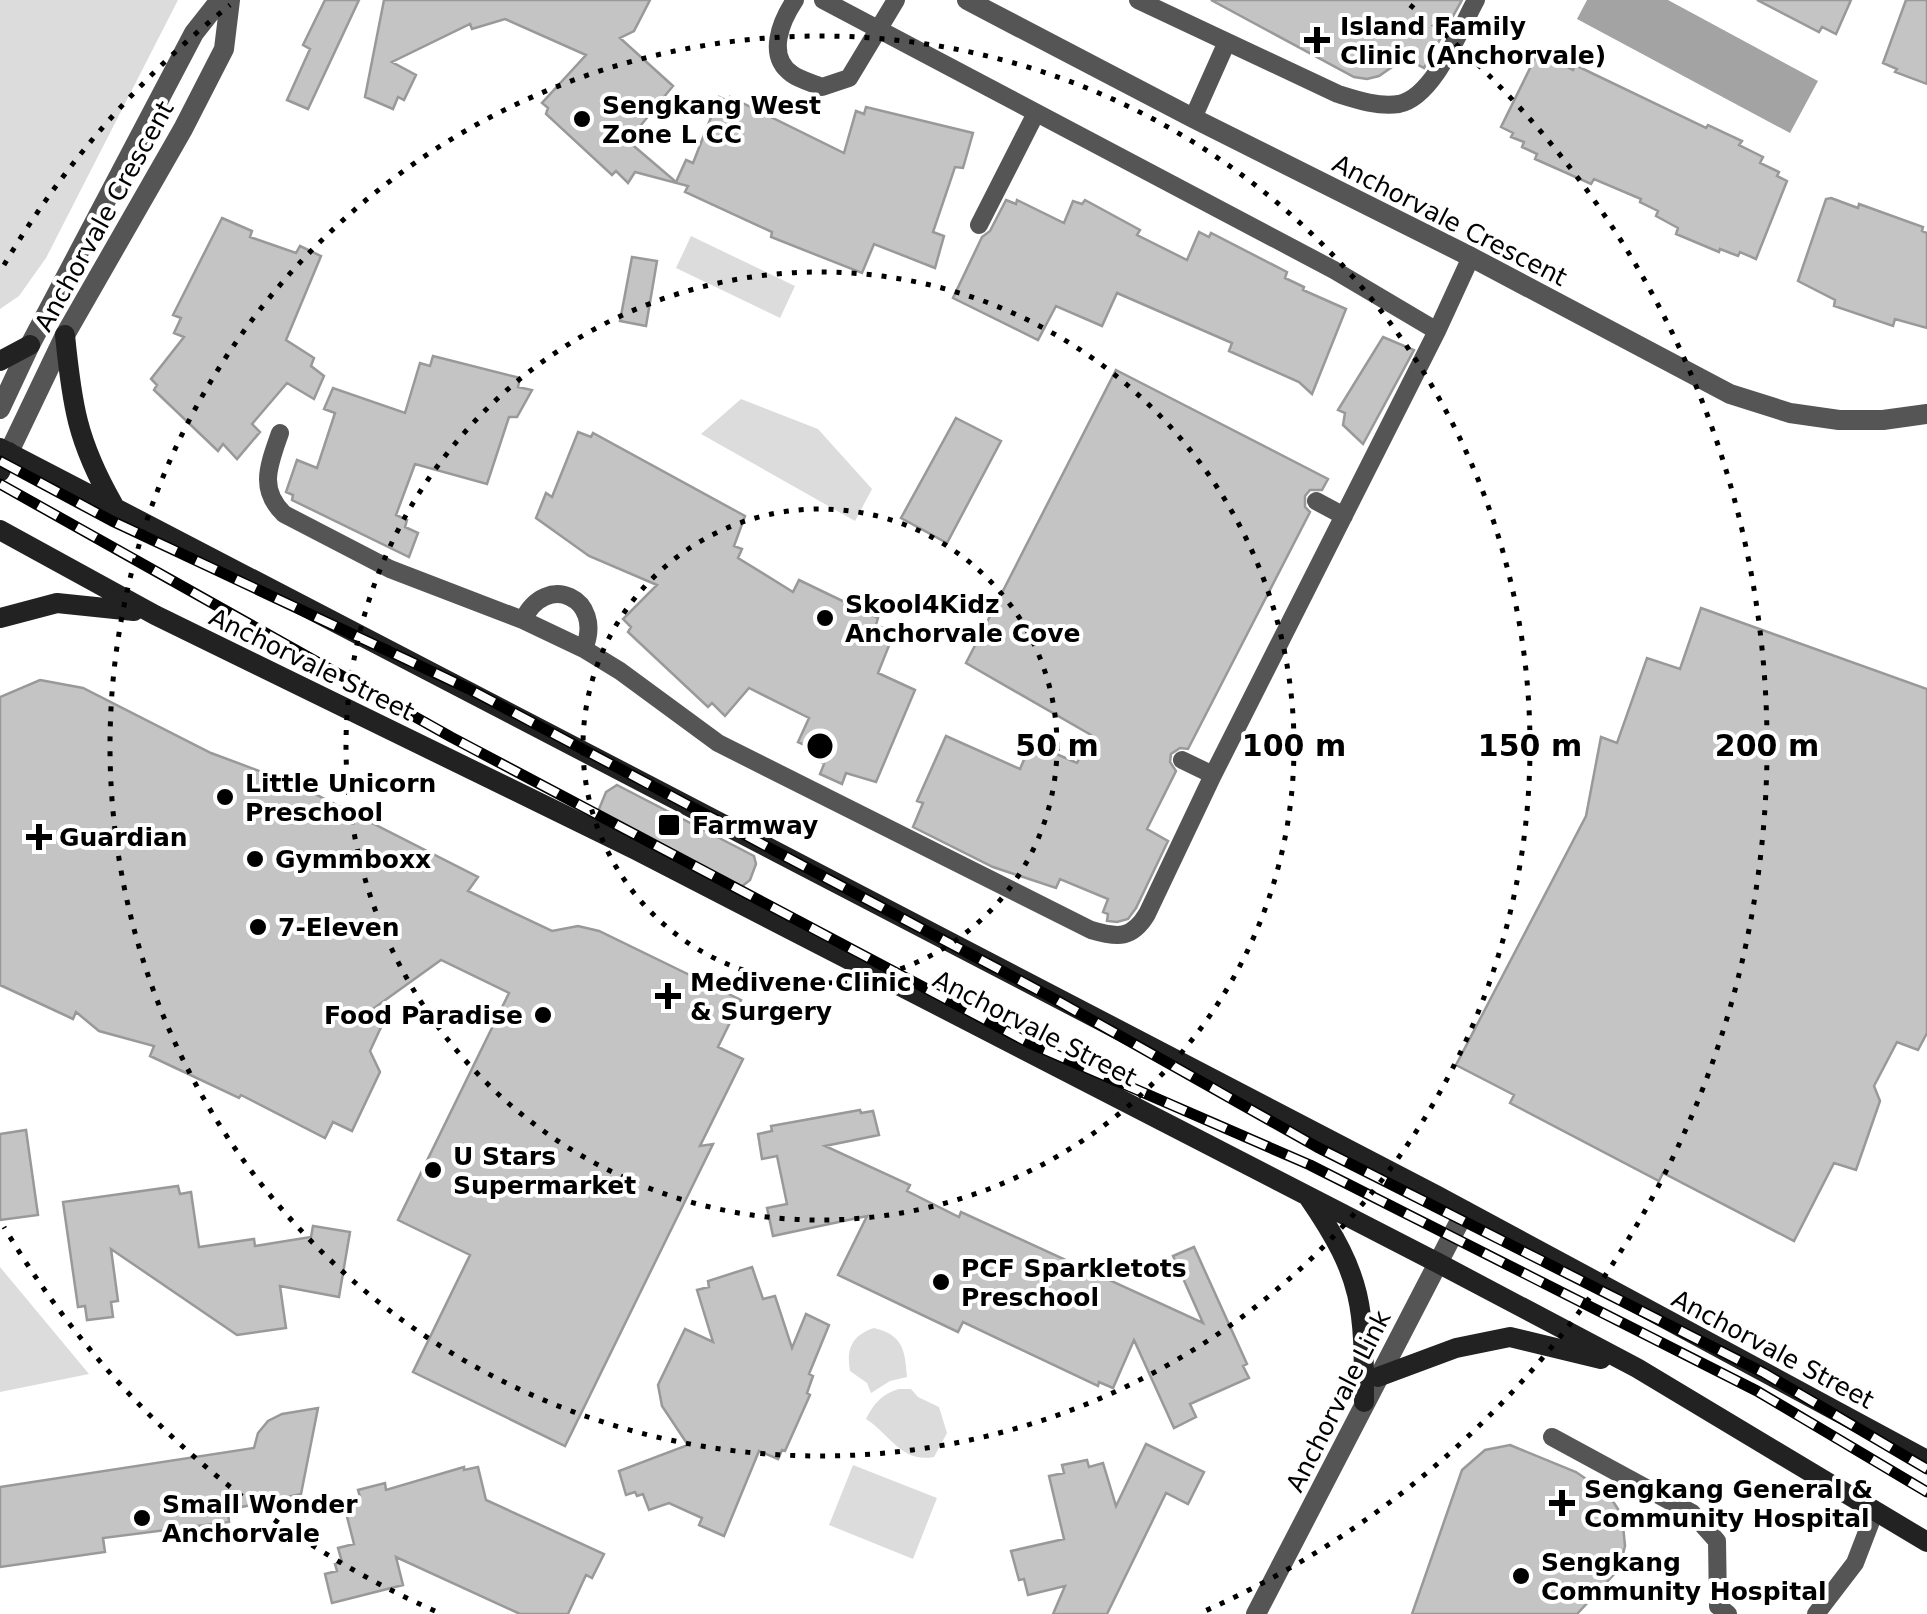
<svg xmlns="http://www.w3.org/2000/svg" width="1927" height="1614" viewBox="0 0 1927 1614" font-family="'DejaVu Sans',sans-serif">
	<rect width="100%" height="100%" fill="#fff"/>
	<path fill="#dcdcdc" d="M0,0H178L46,258L19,296L0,309Z
		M691,236L795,286L780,318L676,268Z
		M741,399L818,429L872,489L855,521L701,434Z
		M0,1267L89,1374L0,1392Z
		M874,1328C903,1335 905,1350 907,1377L890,1381L871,1393L867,1383L850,1371C846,1349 852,1335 874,1328Z
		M899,1389H911L918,1397L939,1407L947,1433L934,1457C901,1463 891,1435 866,1419C874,1403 882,1394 899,1389Z
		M853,1465L937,1498L913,1559L829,1525Z"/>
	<path fill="#a3a3a3" d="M1587,0H1668L1818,81L1790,133L1577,19Z"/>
	<path fill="#c4c4c4" stroke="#999" stroke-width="2.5" d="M325,0H359L308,109L287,100L310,49L303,45Z
		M384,0H650L634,31L620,38L673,86L628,141L676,182L686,160L693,163L719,97L728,101L730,97L844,153L856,111L864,114L866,107L973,133L963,168L955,167L933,232L944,236L935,268L874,244L862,273L771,237L772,232L685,192L688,186L635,172L628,183L616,171L612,175L546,114L548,108L542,103L586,55L505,19L472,29L470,24L392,62L416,75L404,100L398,97L393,109L365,97Z
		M1211,0H1462L1424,68L1405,58L1379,76L1367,79L1354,77Z
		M1757,0H1851L1836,34L1822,27L1819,32Z
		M1906,0H1927V84L1895,72L1897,69L1883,63Z
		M1538,52L1573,70L1575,65L1706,128L1708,125L1742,141L1739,145L1763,157L1760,163L1779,172L1777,176L1787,181L1756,259L1740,252L1738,256L1720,249L1719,252L1676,234L1678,228L1656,216L1658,211L1640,202L1641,199L1594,179L1591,184L1535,159L1537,154L1522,147L1524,142L1511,137L1513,133L1501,127Z
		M1831,198L1858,208L1859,204L1923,227L1922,231L1927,233V328L1895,319L1893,326L1834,306L1835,300L1798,281L1826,199Z
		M1006,200L1016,204L1017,200L1064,223L1073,201L1082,204L1085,200L1140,230L1137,235L1187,260L1199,232L1209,237L1211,233L1287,272L1285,278L1304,287L1303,290L1346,309L1312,394L1299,382L1229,351L1232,343L1117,293L1102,326L1056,306L1038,340L953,298L982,237L990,231Z
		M222,218L252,231L250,237L296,253L300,246L321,256L286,340L314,358L311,366L324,376L314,399L287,383L252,424L260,432L237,459L223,444L218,451L154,390L157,385L151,379L184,337L174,333L181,318L173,315Z
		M632,257L657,261L646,326L620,321Z
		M1383,337L1414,350L1363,444L1343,425L1345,413L1338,410Z
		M433,356L520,378L518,387L532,390L517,417H509L487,484L415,464L396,515L407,520L405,527L418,533L409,557L292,500L293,495L286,492L297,460L317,468L335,413L324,409L333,388L405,413L420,363L430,366Z
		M1116,370L1328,479L1322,490H1310L1305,496V507L1310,512L1188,749L1180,748L1171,754L1170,762L1176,771L1147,829L1168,841L1136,908L1128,919L1117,922L1107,921L1108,914L1103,912L1108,899L1060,879L1056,888L993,867L913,827L923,803L917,801L946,736L1020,769L1031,743L1077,763L1091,735L966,663Z
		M956,418L1001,441L947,543L901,518Z
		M578,432L591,437L593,433L745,516L734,546L742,549L738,558L793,592L799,580L878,618L876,625L894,633L878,673L915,690L876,782L846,773L842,784L820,774L824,764L805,751L807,746L798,742L809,718L749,688L725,716L712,703L708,707L628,632L631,627L623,619L657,585L589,556L536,518L546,493L552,497Z
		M1701,608L1927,689V1033L1918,1050L1897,1042L1874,1086L1880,1101L1856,1170L1834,1163L1794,1241L1663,1173L1659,1181L1510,1103L1514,1095L1456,1065L1586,816L1601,737L1617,743L1647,658L1680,669Z
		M40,680L83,688L211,753L297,785L478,877L468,891L552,931L578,926L599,931L741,1000L718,1047L743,1059L700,1146L713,1144L565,1446L413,1372L470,1255L398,1220L509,993L441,960L363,1016L382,1025L370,1051L380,1072L352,1131L333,1122L325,1138L241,1095L239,1098L150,1056L154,1046L99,1031L76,1012L73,1019L0,985V697Z
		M617,785L754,856L756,864L750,880L740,888L601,817L599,809L606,792Z
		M860,1110L861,1113L873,1111L879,1135L825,1146L910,1185L907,1191L959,1217L961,1212L1203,1323L1173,1256L1194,1247L1247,1364L1243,1366L1249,1378L1190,1404L1196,1417L1174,1428L1134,1340L1113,1388L1099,1382L1098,1386L963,1322L958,1332L838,1275L867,1216L773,1236L767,1208L787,1204L777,1156L762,1159L758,1134L772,1131L771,1126Z
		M26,1130L38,1215L0,1220V1134Z
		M178,1186L180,1194L191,1192L199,1247L254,1239L255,1246L311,1237L313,1226L350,1232L339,1297L280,1286L286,1328L237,1335L111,1249L118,1301L111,1302L113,1317L87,1320L85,1306L78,1307L63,1202Z
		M752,1267L763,1299L775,1296L792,1348L806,1314L829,1325L809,1374L813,1376L807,1393L810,1395L785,1451L782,1450L778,1459L759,1451L724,1536L699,1525L702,1518L669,1503L649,1510L643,1494L637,1496L635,1492L626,1495L619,1471L688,1445L662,1406L658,1385L685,1329L713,1342L697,1290L709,1287L708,1281Z
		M318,1408L301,1494L228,1510L229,1522L103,1538L105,1552L0,1567V1487L254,1448L258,1433L268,1421L282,1414Z
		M1146,1444L1204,1472L1188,1504L1166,1493L1107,1614H1053L1065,1586L1028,1595L1024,1579L1019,1580L1011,1551L1064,1539L1049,1476L1064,1473L1062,1465L1087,1460L1089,1467L1103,1463L1116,1506Z
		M1510,1445L1576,1472L1608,1494L1622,1515L1625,1546L1619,1569L1577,1614H1412L1462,1470L1485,1450Z
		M464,1467V1470L478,1467L486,1500L604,1554L592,1578L586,1575L568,1614H520L396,1557L403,1585L332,1603L325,1574L337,1571L335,1564L342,1562L338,1548L354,1544L343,1501L360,1497L358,1490L385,1483L386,1490Z"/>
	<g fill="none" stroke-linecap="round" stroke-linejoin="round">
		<path stroke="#555" stroke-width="18" d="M795,0C781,21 766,56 792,74C800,80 813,83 822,87L849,78L896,0
			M823,0L1334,270L1437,331
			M1138,0L1338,94C1357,100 1378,107 1399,104C1434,97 1460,29 1476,0
			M1193,118L1226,44
			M979,225L1036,113
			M280,433C269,465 258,489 284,514L390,569L523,620L584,649L620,671L718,743L1091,930C1118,938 1132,939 1147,914L1213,775L1437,331L1471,257
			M1316,501L1344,516
			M523,620C546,571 605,598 584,649
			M1182,760L1213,775
			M1552,1437L1692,1513L1717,1541L1718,1606L1728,1614
			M1816,1614L1855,1563L1875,1511"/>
		<path stroke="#555" stroke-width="20" d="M967,0L1193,118L1471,257L1730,394L1790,413L1839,420H1883L1927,414
			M0,409L30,345L194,33L220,0
			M9,452L65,335L183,129L224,49L230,0
			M1256,1614L1465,1211"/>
		<path stroke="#222" stroke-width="20" d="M65,335C72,405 77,441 113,504
			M0,361L30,345
			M0,448L1436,1195L1927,1460
			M0,472L9,452
			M0,530L155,615L636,850L1438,1263L1637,1368L1927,1542
			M0,618L57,603L134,611
			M1309,1198C1364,1278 1364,1307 1364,1402
			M1378,1377L1456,1348L1510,1337L1601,1359"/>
		<defs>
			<path id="rail" d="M0,461L112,521L469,689L1051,997L1317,1147L1764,1373L1927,1469
				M0,484L451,737L1029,1043L1310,1165L1757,1391L1927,1492"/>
		</defs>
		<use href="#rail" stroke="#000" stroke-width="11"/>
		<use href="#rail" stroke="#fff" stroke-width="8" stroke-dasharray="22" stroke-linecap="butt"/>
	</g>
	<g fill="none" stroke="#000" stroke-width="5" stroke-dasharray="5 10">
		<circle cx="820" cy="746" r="237"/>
		<circle cx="820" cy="746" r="474"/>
		<circle cx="820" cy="746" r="710"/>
		<path d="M435 1611A947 947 0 0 1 4 1227M4 265A947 947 0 0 1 230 5M1410 5A947 947 0 0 1 1205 1611"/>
	</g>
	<g fill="#000" stroke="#fff" stroke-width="4">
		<path d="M1312 25h10v10h10v10h-10v10h-10v-10h-10v-10h10z"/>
		<circle cx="582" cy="119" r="10"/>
		<circle cx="825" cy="618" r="10"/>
		<circle cx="225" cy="797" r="10"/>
		<rect x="657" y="813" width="24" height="24" rx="5"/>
		<path d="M34 822h10v10h10v10h-10v10h-10v-10h-10v-10h10z"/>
		<circle cx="255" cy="859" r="10"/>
		<circle cx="258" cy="927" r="10"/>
		<path d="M663 981h10v10h10v10h-10v10h-10v-10h-10v-10h10z"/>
		<circle cx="543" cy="1015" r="10"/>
		<circle cx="433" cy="1170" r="10"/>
		<circle cx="941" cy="1282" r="10"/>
		<path d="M1557 1488h10v10h10v10h-10v10h-10v-10h-10v-10h10z"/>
		<circle cx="142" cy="1518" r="10"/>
		<circle cx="1521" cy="1576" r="10"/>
	</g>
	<g text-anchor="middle" stroke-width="8" stroke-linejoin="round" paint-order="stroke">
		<g font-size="25" font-weight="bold" fill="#000" stroke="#fff" text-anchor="start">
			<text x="1340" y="35">Island Family<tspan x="1340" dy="29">Clinic (Anchorvale)</tspan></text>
			<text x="602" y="114">Sengkang West<tspan x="602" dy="29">Zone L CC</tspan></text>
			<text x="845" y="613">Skool4Kidz<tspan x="845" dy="29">Anchorvale Cove</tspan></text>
			<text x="245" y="792">Little Unicorn<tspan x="245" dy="29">Preschool</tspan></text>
			<text x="692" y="834">Farmway</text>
			<text x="59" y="846">Guardian</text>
			<text x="275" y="868">Gymmboxx</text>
			<text x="278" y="936">7-Eleven</text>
			<text x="690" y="991">Medivene Clinic<tspan x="690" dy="29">&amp; Surgery</tspan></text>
			<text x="523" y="1024" text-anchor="end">Food Paradise</text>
			<text x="453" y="1165">U Stars<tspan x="453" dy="29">Supermarket</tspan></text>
			<text x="961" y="1277">PCF Sparkletots<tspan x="961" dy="29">Preschool</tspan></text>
			<text x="1584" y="1498">Sengkang General &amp;<tspan x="1584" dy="29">Community Hospital</tspan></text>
			<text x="162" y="1513">Small Wonder<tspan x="162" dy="29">Anchorvale</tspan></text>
			<text x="1541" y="1571">Sengkang<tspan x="1541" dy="29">Community Hospital</tspan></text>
		</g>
		<g font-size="25" fill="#000" stroke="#fff">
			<text transform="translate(104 216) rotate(-61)" y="9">Anchorvale Crescent</text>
			<text transform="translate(1450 220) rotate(27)" y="9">Anchorvale Crescent</text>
			<text transform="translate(312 664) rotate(26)" y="9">Anchorvale Street</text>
			<text transform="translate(1035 1028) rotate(27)" y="9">Anchorvale Street</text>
			<text transform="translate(1773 1349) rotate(28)" y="9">Anchorvale Street</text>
			<text transform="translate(1338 1401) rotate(-63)" y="9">Anchorvale Link</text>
		</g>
	</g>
	<circle cx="820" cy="746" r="15" fill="#000" stroke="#fff" stroke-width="5"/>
	<g font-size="30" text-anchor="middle" font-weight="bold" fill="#000" stroke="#fff" stroke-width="8" stroke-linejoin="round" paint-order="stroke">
		<text x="1057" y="756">50 m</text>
		<text x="1294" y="756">100 m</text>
		<text x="1530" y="756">150 m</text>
		<text x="1767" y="756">200 m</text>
	</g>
</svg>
